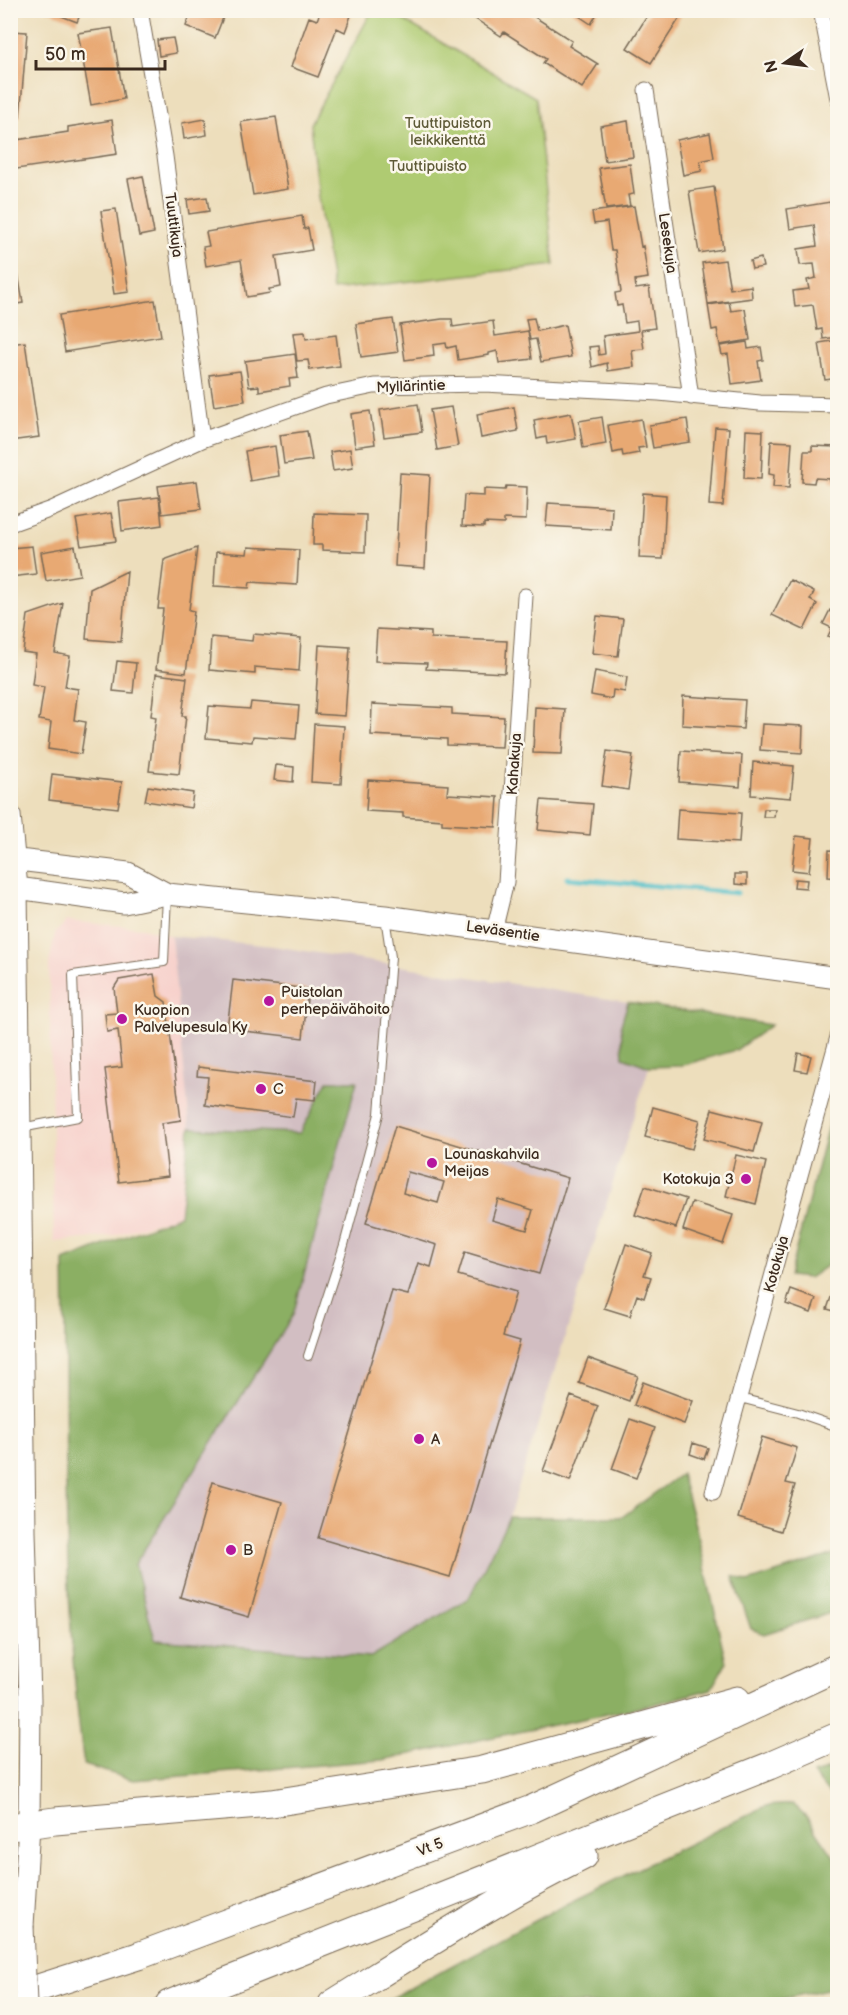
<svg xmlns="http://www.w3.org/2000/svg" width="848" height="2015" viewBox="0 0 848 2015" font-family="'Balsamiq Sans',sans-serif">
	<rect width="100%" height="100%" fill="#fbf7ec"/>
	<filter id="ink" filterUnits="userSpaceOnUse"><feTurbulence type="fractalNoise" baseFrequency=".0167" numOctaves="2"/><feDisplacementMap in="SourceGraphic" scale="12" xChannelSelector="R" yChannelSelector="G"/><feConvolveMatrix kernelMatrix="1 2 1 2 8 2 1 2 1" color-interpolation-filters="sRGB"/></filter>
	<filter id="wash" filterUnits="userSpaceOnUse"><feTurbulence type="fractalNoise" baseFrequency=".008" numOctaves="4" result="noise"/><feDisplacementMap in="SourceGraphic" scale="24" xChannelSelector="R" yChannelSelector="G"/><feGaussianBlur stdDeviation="1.35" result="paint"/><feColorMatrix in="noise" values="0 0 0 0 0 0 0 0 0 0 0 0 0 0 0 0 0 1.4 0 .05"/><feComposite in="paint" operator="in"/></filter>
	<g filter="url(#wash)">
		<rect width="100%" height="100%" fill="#eddebc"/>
		<path fill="#f7d0cb" d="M67,921L143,928L171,936L190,1128L180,1215L112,1236L54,1242L49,964L55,933Z"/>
		<path fill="#d2bec2" d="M171,936L273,946L628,1002L621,1025L623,1056L649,1067L509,1517L469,1598L371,1657L155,1640L134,1564L293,1315L356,1081H328L300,1133L190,1128Z"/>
		<path fill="#afcb72" stroke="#757a48" stroke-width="1.5" d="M372,11H388L536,98L554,265L333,290L318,197L310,124Z"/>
		<path fill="#8baf64" stroke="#636c41" stroke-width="1.5" d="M628,1002L771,1025L736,1050L680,1066L649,1067L623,1057L621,1025Z
			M328,1081H357L293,1315L135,1564L155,1640L371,1657L469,1598L509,1517H622L681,1474L699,1540L726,1663L711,1689L651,1705L382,1760L133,1780L84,1765C61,1598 67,1429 64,1261L180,1215L190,1128L300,1133Z
			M837,1091V1244L829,1264L809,1278L789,1276Z
			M837,1553V1611L764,1634L751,1629L733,1576L748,1582Z
			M837,1767H838L837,1804L813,1774Z
			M793,1804L806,1816L837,1861V1987L759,2004H381L560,1907L766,1806Z"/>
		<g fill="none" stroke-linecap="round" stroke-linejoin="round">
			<path stroke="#50bec6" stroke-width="5" d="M567,878L737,893"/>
		</g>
		<g id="blocks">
			<path fill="#e8a973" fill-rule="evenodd" d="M46,10H82L77,22Z
				M192,10H226L215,38L186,26Z
				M321,10H353L345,32L337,28L318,77L291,67L309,17L317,20Z
				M462,10H524L572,41L569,46L598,64L582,88L543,63L546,59L504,32L501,36Z
				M570,10H599L591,24Z
				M651,10H678L677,13L681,16L651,63L627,48Z
				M112,28L124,99L91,105L78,33Z
				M10,31L27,32L20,117L10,116Z
				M173,38L176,53L159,56L157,40Z
				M276,117L288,189L253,195L241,122Z
				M205,119L207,135L184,139L182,123Z
				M112,120L117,154L10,170V141L68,132V127Z
				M628,121L633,157L605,161L600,126Z
				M710,133L714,158L700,161L702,171L683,175L677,140Z
				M630,164L634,194L628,195L630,206L606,209L599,168Z
				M143,176L154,233L139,236L128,179Z
				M714,187L723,249L699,253L689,191Z
				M207,197L209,211L189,214L187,200Z
				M830,202L834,230H831L836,263H838V337L823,339L822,329L817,330L813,305L795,307L793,291L809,289L807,280L816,278L814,264L800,265L798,249L817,246L814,225L790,229L787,209Z
				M634,206L641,247L643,246L648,278L635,280L636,289L649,287L655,328L641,330L644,349L632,350L634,367L608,371L607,363L592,367L589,347L598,346L599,355L605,354L603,336L638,331L637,321L625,323L622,305L617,306L615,293L621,292L615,250H611L607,222L594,224L592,212Z
				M116,209L129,292L114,294L101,211Z
				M302,216L304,229L308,228L312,250L276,256L281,287L269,289L270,293L247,297L241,260L206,266L203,247L209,246L206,232Z
				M10,225L23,303L10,305Z
				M761,258L763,267L752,269L750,261Z
				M725,260L730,289L751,286L752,298L708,304L702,263Z
				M155,300L161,336L65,352L59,315Z
				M729,302L731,311L745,309L750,340L720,345L717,329L712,330L708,305Z
				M534,318L537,331L565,325L571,357L541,362L536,339L530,340L526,319Z
				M393,319L398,352L361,357L356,324Z
				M442,319H452L453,327L493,321L495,336L528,331L532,359L499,363L497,351L489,353V355L458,360L456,346L447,348L446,343L433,345L434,356L405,360L400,325Z
				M305,332L306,339L336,335L340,366L310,370L308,360L297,361L293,333Z
				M838,340V378L825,380L819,343Z
				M25,342L39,437L10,441V344Z
				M747,342L748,349L761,347L763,360L758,361L761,380L732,384L728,354L722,355L720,346Z
				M295,354L298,378L289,379L290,386L259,391V386L249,387L245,361Z
				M240,371L245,401L214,406L209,375Z
				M418,404L422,432L384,437L380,410Z
				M451,407L458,446L437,450L430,410Z
				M514,407L518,431L481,438L477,414Z
				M370,411L375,444L355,447L351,414Z
				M571,413L576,439L547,444L546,437L537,439L534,420Z
				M602,417L606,444L583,448L579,421Z
				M641,419L646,447L638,448L639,453L623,456L622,451L613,453L608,425Z
				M687,419L690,442L653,448L649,425Z
				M715,427L729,428L723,506L709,505Z
				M746,430L763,431L761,479L744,478Z
				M307,431L312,460L284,464L280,435Z
				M771,441L792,442L789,488L773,487L774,475L769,474Z
				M275,446L279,476L250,481L245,451Z
				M812,446L837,447L838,484L830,483V479L815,478L814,483L802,482L804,451H812Z
				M350,449L353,468L333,471L330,452Z
				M400,473L430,475L425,568L395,566Z
				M197,481L201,509L162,514L158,486Z
				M506,486L527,487L526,520L504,519V524L484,523V527L462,526L464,495L484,496V489L505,490Z
				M643,493L666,495L663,559L639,558Z
				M159,497L162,525L122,531L119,502Z
				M548,503L612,507L611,530L546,526Z
				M111,513L116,541L81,546L76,519Z
				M314,513L366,515L365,552L322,550V545H313Z
				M32,546L36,574L10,577V548Z
				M75,546L80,575L46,581L41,552Z
				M248,547L299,550L297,585L250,582L249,588L214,586L216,552L247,554Z
				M197,548L189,610L194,611L186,673L156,669L163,609H158L164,560Z
				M127,571L121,642L86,639L90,589Z
				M790,580L814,592L810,600L817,604L804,630L772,615Z
				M63,603L55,653L70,656L65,687L78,689L74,720L86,722L81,754L48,749L51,722L39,720L44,687L32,685L36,654L23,652L28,615Z
				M830,610L838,614V640L828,636L832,628L823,624Z
				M597,616L623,619L618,656L592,653Z
				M377,629L431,632V638L507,641L505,673L426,669L427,663L375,661Z
				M253,634L301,638L299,671L255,667V674L209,670L211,637L252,641Z
				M319,645L350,647L345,716L315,714Z
				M117,661L136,663L133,693L113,691Z
				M595,671L627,677L625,692L613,690L612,699L591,695Z
				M156,674L187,678L182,716H186L179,774L149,771L156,717L151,716Z
				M683,696L745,700L743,729L682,725Z
				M251,702L299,706L296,739L253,736L252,742L206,738L209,706L250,709Z
				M372,704L452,708V714L504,717L502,747L447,745V739L371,735Z
				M535,707L565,709L562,754L533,753Z
				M314,724L344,726L341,784L311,782Z
				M762,724L803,726L802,753L760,750Z
				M607,751L633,755L628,790L602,786Z
				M681,751L742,755L740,787L679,782Z
				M753,762L794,766L791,798L751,795Z
				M276,765L294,767L293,782L274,780Z
				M52,774L122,782L118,808L49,800Z
				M368,780L448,785L447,794L498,797L496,827L442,824V820L403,817V813L366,811Z
				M148,786L193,793L191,808L145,801Z
				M541,800L593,804L590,835L538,830Z
				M678,809L741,813L739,843L676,839Z
				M764,809H775L774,817H763Z
				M796,836L813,838L809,872L792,870Z
				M829,850L838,851V878L828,877Z
				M735,874H747V885L735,884Z
				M795,879L807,880L806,888L794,887Z
				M154,974L158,996L166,1002L181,1120L162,1123L168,1176L119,1182L105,1069L122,1067L118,1030L107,1032L105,1014L117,1013L114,988L119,980Z
				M233,980L308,989L303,1038L227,1029Z
				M798,1053L811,1056L807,1072L795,1070Z
				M198,1067L317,1081L315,1100L296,1098L293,1117L205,1105L208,1077L197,1076Z
				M653,1107L700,1120L692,1149L645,1137Z
				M712,1109L762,1122L754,1152L704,1139Z
				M395,1126L568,1178L539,1274L465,1252L458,1275L516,1292L503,1336L520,1341L450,1577L318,1538L392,1291L408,1295L418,1263L431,1267L437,1245L366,1223ZM408,1172L444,1182L438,1203L403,1193ZM498,1199L533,1210L527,1230L492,1220Z
				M736,1155L766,1162L756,1204L726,1196Z
				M645,1186L686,1199L676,1228L635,1215Z
				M692,1202L733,1215L723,1244L683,1230Z
				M626,1244L652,1253L644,1275L651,1277L644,1298L637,1295L630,1316L604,1308Z
				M838,1277V1312L827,1309Z
				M791,1290L816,1299L811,1313L786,1304Z
				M588,1358L638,1376L629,1401L579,1383Z
				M643,1382L693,1401L684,1424L634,1405Z
				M571,1396L598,1406L570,1481L543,1471Z
				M630,1419L655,1428L636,1478L612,1469Z
				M762,1437L797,1448L786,1483L795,1485L781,1531L738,1518Z
				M693,1443L708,1448L704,1459L690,1454Z
				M213,1482L282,1502L249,1617L180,1597Z"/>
		</g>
	</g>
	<g filter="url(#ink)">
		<use href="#blocks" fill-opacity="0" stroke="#796955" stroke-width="1.5"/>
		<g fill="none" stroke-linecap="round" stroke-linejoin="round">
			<defs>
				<path id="service" d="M21,1128L78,1117L73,975L164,962L167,895
					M308,1356L344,1245L379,1114L391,957L385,917
					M740,1398L798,1413L838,1427"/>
				<path id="minor" d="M140,10L165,156L202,440
					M821,10L838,99
					M646,90L691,397
					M10,524L52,509L202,440L326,396L374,386L484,384L659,393L760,403L838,405
					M494,931L506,882L525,596
					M713,1492L838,1037"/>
				<path id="secondary" d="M10,815L17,888L25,1532L30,1699L29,1825L23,1926
					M10,859L128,873L167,894
					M10,887L124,903L167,894L385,916L838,978"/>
				<path id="motorway" d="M10,1827L55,1821L272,1803L482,1770L737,1700
					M10,1997L138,1956L532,1809L838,1667
					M169,2004L769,1766L838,1736
					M332,2004C414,1953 497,1899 584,1856"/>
			</defs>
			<use href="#service" stroke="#796955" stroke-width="10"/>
			<use href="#minor" stroke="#796955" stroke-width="17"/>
			<use href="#secondary" stroke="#796955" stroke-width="23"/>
			<use href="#motorway" stroke="#796955" stroke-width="29"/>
			<use href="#service" stroke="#fff" stroke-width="8"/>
			<use href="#minor" stroke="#fff" stroke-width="15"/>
			<use href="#secondary" stroke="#fff" stroke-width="21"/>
			<use href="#motorway" stroke="#fff" stroke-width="27"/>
			<path stroke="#3b2a1e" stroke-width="4.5" stroke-dasharray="9 4.5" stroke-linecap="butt" d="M830,2004L838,2003"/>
			<defs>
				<path id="secondary-bridge" d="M23,1926L26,2004"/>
			</defs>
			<use href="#secondary-bridge" stroke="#796955" stroke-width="23" stroke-linecap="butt"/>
			<use href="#secondary-bridge" stroke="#fff" stroke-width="21"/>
		</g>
	</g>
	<g fill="#b5179e" stroke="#fbf7ec" stroke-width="2">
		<circle cx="269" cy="1001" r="6"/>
		<circle cx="122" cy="1019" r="6"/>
		<circle cx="261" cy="1089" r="6"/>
		<circle cx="432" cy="1163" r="6"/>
		<circle cx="746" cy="1179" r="6"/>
		<circle cx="419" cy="1439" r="6"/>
		<circle cx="231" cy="1550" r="6"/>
	</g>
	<g text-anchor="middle" stroke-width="5" stroke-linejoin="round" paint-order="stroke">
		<g font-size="15" fill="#5e5a37" stroke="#fbf7ec">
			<text x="448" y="128">Tuuttipuiston<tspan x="448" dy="17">leikkikenttä</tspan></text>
			<text x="428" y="171">Tuuttipuisto</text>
		</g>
		<g font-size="15" fill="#3b2a1e" stroke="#fbf7ec">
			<text transform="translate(174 225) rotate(83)" y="5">Tuuttikuja</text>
			<text transform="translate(668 243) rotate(82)" y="5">Lesekuja</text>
			<text transform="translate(411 386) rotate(-2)" y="5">Myllärintie</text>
			<text transform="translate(514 764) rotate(-86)" y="5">Kahakuja</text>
			<text transform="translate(503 931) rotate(8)" y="5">Leväsentie</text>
			<text transform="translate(776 1264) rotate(-75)" y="5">Kotokuja</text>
			<text transform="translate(430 1847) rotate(-21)" y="5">Vt 5</text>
		</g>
		<g font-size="15" fill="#3b2a1e" stroke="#fbf7ec" text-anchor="start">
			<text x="281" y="997">Puistolan<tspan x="281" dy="17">perhepäivähoito</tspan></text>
			<text x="134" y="1015">Kuopion<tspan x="134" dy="17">Palvelupesula Ky</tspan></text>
			<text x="273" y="1094">C</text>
			<text x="444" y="1159">Lounaskahvila<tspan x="444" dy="17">Meijas</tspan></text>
			<text x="734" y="1184" text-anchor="end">Kotokuja 3</text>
			<text x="431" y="1444">A</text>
			<text x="243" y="1555">B</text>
		</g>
	</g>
	<rect width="848" height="2015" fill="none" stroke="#fbf7ec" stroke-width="36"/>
	<g transform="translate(785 63) rotate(256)" stroke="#fbf7ec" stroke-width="4.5" paint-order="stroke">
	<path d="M0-4.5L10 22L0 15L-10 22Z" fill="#3b2a1e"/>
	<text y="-9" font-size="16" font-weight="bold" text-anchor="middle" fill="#3b2a1e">N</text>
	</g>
	<path d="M36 60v9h129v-9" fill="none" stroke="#3b2a1e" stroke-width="3"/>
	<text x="45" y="60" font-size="18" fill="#3b2a1e" stroke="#fbf7ec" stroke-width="4.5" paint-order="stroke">50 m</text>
</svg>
